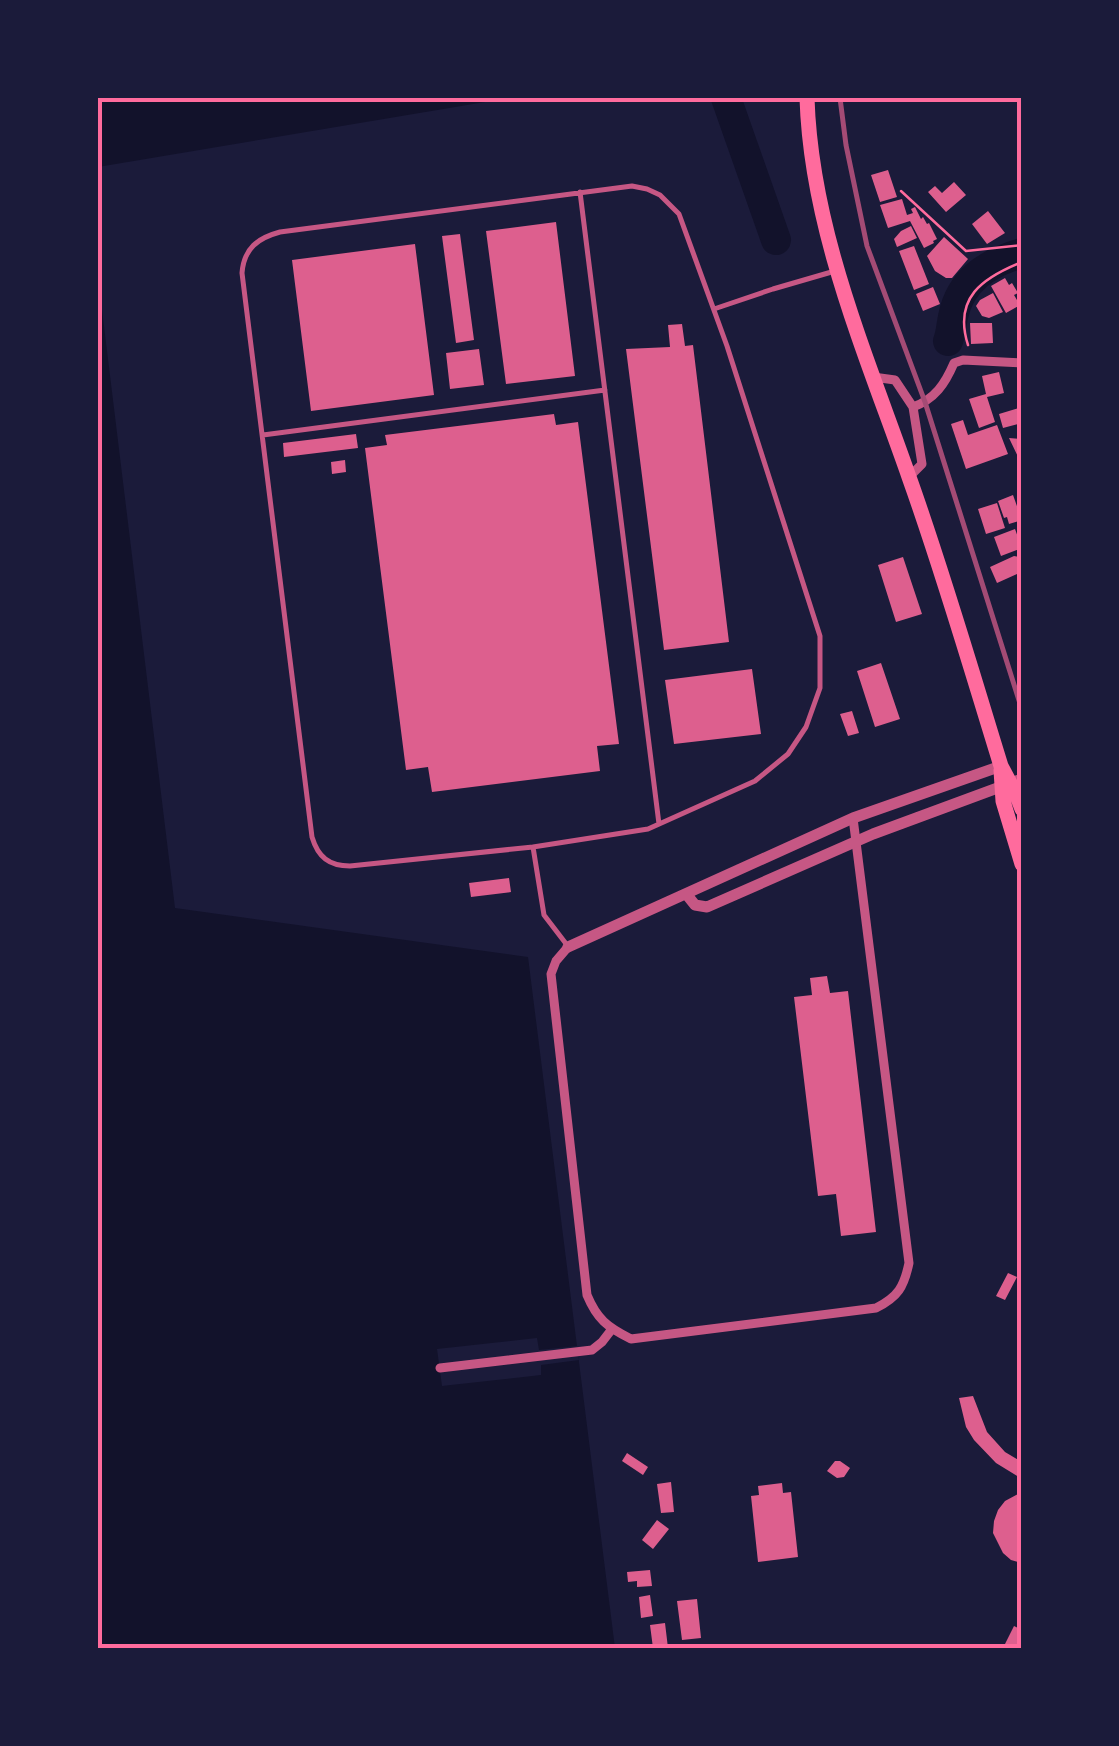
<svg xmlns="http://www.w3.org/2000/svg" width="1119" height="1746" viewBox="0 0 1119 1746" font-family="'Nunito Sans',sans-serif">
	<rect width="100%" height="100%" fill="#1b1b3a"/>
	<path fill="#12122b" d="M98,98H509L98,167Z
		M98,277L175,908L528,957L615,1648H98Z"/>
	<path fill="#1b1b3a" d="M537,1338L539,1350L577,1346L579,1360L541,1365V1375L442,1386L437,1349Z"/>
	<g fill="none" stroke-linecap="round" stroke-linejoin="round">
		<path stroke="#12122b" stroke-width="30" d="M726,98L776,240
			M948,341C951,333 951,326 953,317C960,280 988,263 1022,253"/>
	</g>
	<path fill="#dd5f8e" d="M888,170L897,197L880,202L871,175Z
		M954,182L966,195L946,212L928,192L935,186L942,193Z
		M902,199L907,215L913,213L911,209L915,207L921,219L923,217L927,224L929,223L937,239L933,241L934,243L924,248L910,221L888,228L880,205Z
		M988,211L1005,233L987,244L972,224Z
		M556,222L575,376L506,384L486,231Z
		M911,226L917,238L897,247L894,239L901,231Z
		M460,234L474,340L456,343L442,236Z
		M944,237L968,259L952,278H946L935,271L927,256Z
		M415,244L434,395L311,411L292,260Z
		M914,246L929,284L914,290L899,251Z
		M1005,278L1009,285L1012,283L1018,293L1014,295L1020,305L1006,313L991,286Z
		M933,287L940,304L923,311L916,294Z
		M993,293L1003,312L989,318L982,316L976,306L980,300Z
		M970,323H992L993,343L971,344Z
		M682,324L685,346L693,345L729,642L664,650L626,349L670,347L668,325Z
		M479,349L484,385L450,389L446,353Z
		M999,372L1004,393L987,397L995,422L979,428L969,399L986,394L982,376Z
		M1022,407V423L1003,428L999,414Z
		M554,414L556,425L578,422L619,744L597,746L600,771L432,792L428,767L406,770L365,448L387,445L385,435Z
		M963,420L968,435L997,425L1008,454L966,469L951,424Z
		M356,434L358,448L284,457L283,443Z
		M1009,438L1022,439V465Z
		M345,460L346,472L332,474L331,462Z
		M1013,495L1022,520L1009,524L1007,517L1004,518L998,501Z
		M997,503L1005,528L986,534L978,509Z
		M1015,529L1022,548L1001,556L994,537Z
		M1014,556L1020,557L1017,574L997,583L990,567Z
		M903,557L922,614L896,622L878,565Z
		M881,663L900,719L875,727L857,671Z
		M752,669L761,734L674,744L665,680Z
		M852,711L859,733L848,736L840,714Z
		M509,878L511,892L471,897L469,883Z
		M827,976L830,993L848,991L876,1232L841,1236L836,1194L818,1196L794,997L812,995L810,978Z
		M1008,1273L1017,1277L1005,1300L996,1296Z
		M973,1396L987,1432L1005,1452L1022,1462V1479L996,1463L974,1440L966,1427L959,1398Z
		M627,1453L648,1467L643,1475L622,1461Z
		M835,1461H840L850,1468L844,1477L837,1478L827,1471Z
		M671,1482L674,1512L661,1513L657,1484Z
		M782,1483L783,1493L791,1492L798,1557L758,1562L751,1496L759,1495L758,1486Z
		M1022,1492V1563L1011,1560L1003,1553L993,1533L994,1521L998,1510L1005,1501Z
		M657,1520L669,1529L653,1549L642,1540Z
		M650,1570L652,1586L637,1587V1581L628,1582L627,1572Z
		M650,1595L653,1616L641,1618L639,1597Z
		M697,1599L701,1638L682,1640L677,1601Z
		M665,1623L668,1648H653L650,1625Z
		M1014,1626L1022,1630V1636L1016,1648L1005,1644Z"/>
	<g fill="none" stroke-linecap="round" stroke-linejoin="round">
		<path stroke="#ff6b9d" stroke-width="2.5" d="M901,191L966,251L1022,245
			M968,345C953,298 982,278 1022,262"/>
		<path stroke="#c65784" stroke-width="5" d="M632,186L647,189L660,195L679,214L727,346L820,636V688L806,727L788,754L755,781L648,829L533,847L350,866C329,866 318,857 312,837L242,273C244,248 258,238 280,232Z
			M580,192L659,824
			M714,309L773,289L835,271
			M263,435L605,390
			M533,847L544,915L567,945"/>
		<path stroke="#c65784" stroke-width="9" d="M873,377L895,380L913,407L922,464L909,477
			M913,407C935,399 945,384 954,363L963,360L1022,363
			M568,947L556,961L551,974L587,1295C597,1319 607,1327 631,1339L876,1308C898,1297 904,1287 909,1263L853,818
			M440,1368L592,1350L602,1342L612,1329"/>
		<path stroke="#c65784" stroke-width="11" d="M687,895L695,905L707,907L873,834L1022,779
			M568,947L853,818L1001,766"/>
		<path stroke="#ff6b9d" stroke-width="15" d="M807,98C811,229 866,354 909,477C943,572 971,669 1001,766L1017,796L1022,809
			M1001,770L1003,801L1022,864"/>
		<path stroke="#a44b75" stroke-width="5" d="M840,98L846,145L867,246L925,402L1022,710"/>
	</g>
	<rect width="1119" height="1746" fill="none" stroke="#1b1b3a" stroke-width="200"/>
	<rect x="100" y="100" width="919" height="1546" fill="none" stroke="#ff6b9d" stroke-width="4"/>
</svg>
